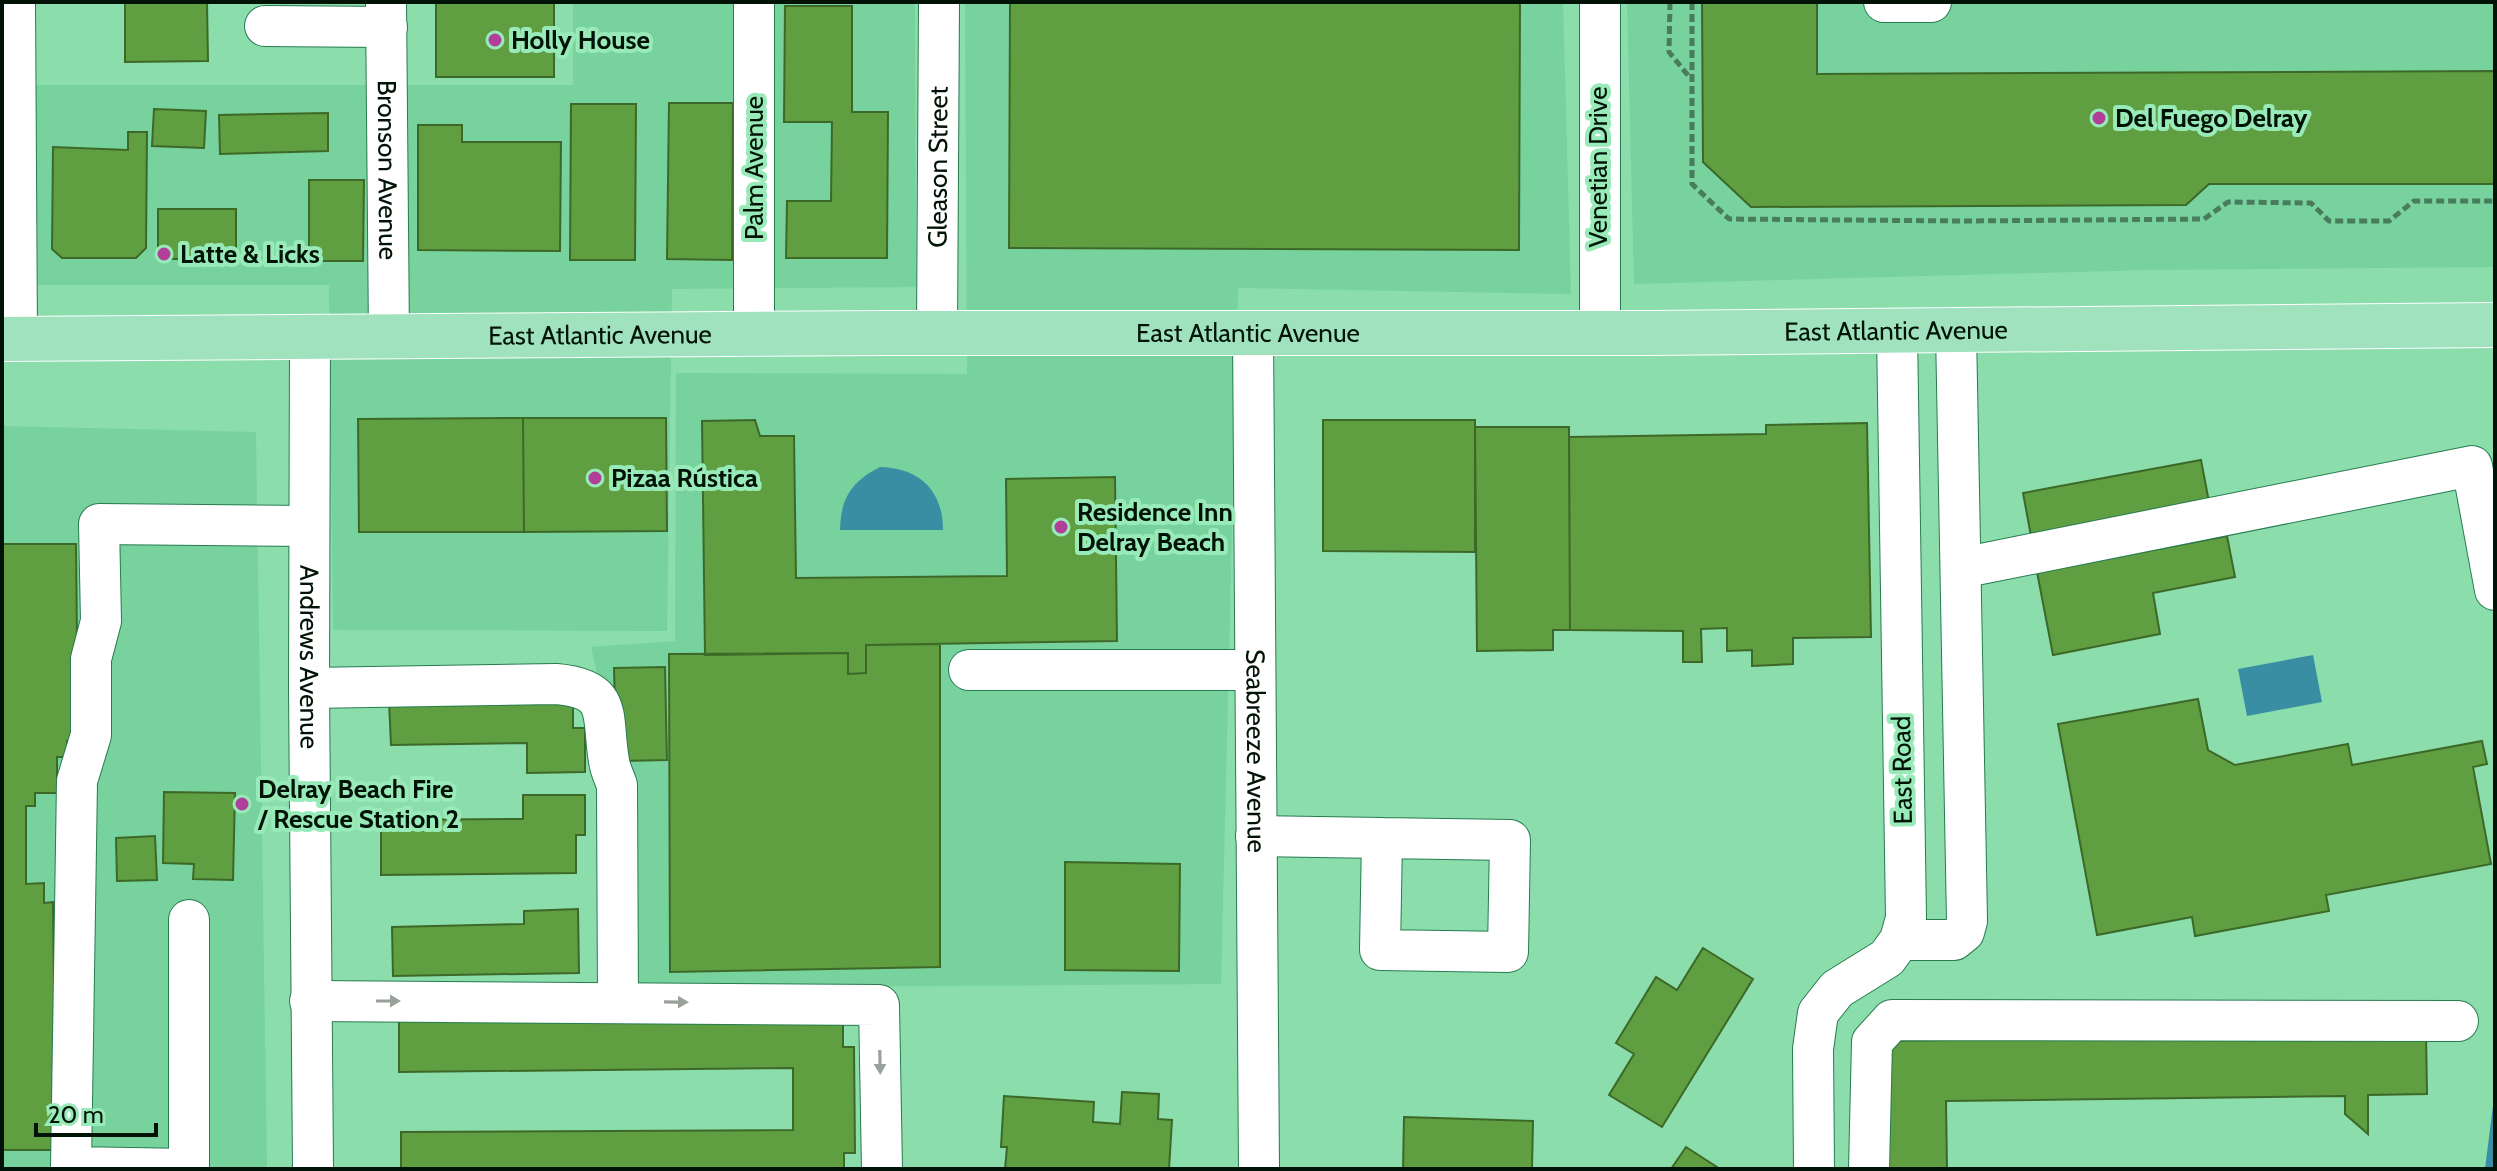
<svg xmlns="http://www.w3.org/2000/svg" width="2497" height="1171" viewBox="0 0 2497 1171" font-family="Cabin,sans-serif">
	<rect width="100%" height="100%" fill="#8bddac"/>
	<path fill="#77d29d" d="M573,2H915L916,287L672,289L667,631L333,630L329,285H2L7,85H573Z
		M965,2H1563L1571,294L1238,288L1221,984L636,988L616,755L591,647L675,641L676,373L967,374Z
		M1627,2H2495V267L2148,270L1634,284Z
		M2,426L256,432L267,1169H2Z"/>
	<path fill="#3a8ea3" d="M880,467C919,468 943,490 943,530H840C841,498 851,482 880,467Z
		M2313,655L2322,702L2247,716L2238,669Z
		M2495,1089V1169H2485Z"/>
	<path fill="#5f9e41" stroke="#3d6928" stroke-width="2" d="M125,2H207L208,61L125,62Z
		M436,2H554V77H436Z
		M1010,2H1520L1519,250L1009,248Z
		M1702,2H1817V74L2495,71V184H2209L2186,205L1751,207L1703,162Z
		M785,6H852V112H888L887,258H786L787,201H831L832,122H784Z
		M669,103H733L732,260L667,259Z
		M571,104H636L635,260H570Z
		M154,109L206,111L204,148L152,146Z
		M328,113V151L220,154L219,115Z
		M418,125H462V142H561L560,251L418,250Z
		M128,132H147L146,248L136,258H62L52,249L53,147L128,150Z
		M309,180H364L363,261H309Z
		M158,209H236V259H158Z
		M523,418L524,532H359L358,419Z
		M523,418H666L667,531L524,532Z
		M755,420L760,436H794L796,578L1007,576L1006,479L1115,477L1117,641L866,645V673L848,674V653L705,655L702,421Z
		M1323,420H1475V552L1323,551Z
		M1867,423L1871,637L1793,638V664L1752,666V650L1727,651V628L1701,629L1702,662H1683V631L1570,630L1569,437L1766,434V425Z
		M1475,427H1569L1570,630H1553V650L1477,651Z
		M2201,460L2209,502L2031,536L2023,493Z
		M2227,536L2235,577L2153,593L2160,634L2053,655L2037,572Z
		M2,544H76L78,741H67V757H57V793H35V806H26V884L44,883V903L53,902L56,1150H2Z
		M940,644V967L670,972L669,654L848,653V674L866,673V645Z
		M665,667L667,760L622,761L615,710L614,668Z
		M573,698V728H585V772L527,773V743L391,745L389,701Z
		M2198,699L2208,750L2235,765L2348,744L2352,765L2482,741L2487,764L2473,767L2491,864L2326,895L2329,911L2195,936L2192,917L2097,935L2058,724Z
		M164,792L235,793L233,880L193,879L194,864L163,863Z
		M523,795H585V835H576V873L381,875V820L523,819Z
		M155,836L157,880L117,881L116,838Z
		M1065,862L1180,864L1179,971L1065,970Z
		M578,909L579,973L393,976L392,927L524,924V911Z
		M1703,948L1753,979L1662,1127L1609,1095L1634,1054L1616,1043L1656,977L1677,990Z
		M843,1017V1047H854L855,1153H844V1169H401V1132L793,1130V1068L399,1072V1020Z
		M2426,1033L2427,1094L2368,1095V1134L2345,1114V1096L1946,1101L1947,1169H1885L1883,1041Z
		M1122,1092L1159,1094L1158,1119L1172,1120L1169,1169H1005L1007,1147H1001L1004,1096L1094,1102L1093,1122L1120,1124Z
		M1404,1117L1533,1121L1532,1169H1403Z
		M1686,1147L1720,1169H1671Z"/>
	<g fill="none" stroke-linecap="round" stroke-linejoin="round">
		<defs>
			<g id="minor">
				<path d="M15,2L17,339"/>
				<path id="s1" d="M386,2L389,337"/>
				<path d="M1600,2V333"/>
				<path d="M1884,2H1931"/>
				<path d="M265,26L387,27"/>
				<path id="s2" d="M937,333L939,2"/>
				<path id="s3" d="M1253,333L1259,1169"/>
				<path d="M754,334V2"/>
				<path id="s4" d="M310,337L309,688L313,1169"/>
				<path d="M1961,568L2472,466L2495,590"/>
				<path d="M969,670H1255"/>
				<path d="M309,688L556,684C615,689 601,716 609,761C610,769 614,777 617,785L618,1002"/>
				<path d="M1256,836L1510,840L1508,952L1380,950L1382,838"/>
				<path d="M189,920V1169L71,1167L77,781L91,735V659L101,621L99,524L309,526"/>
				<path d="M1900,940H1954L1964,932L1967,921L1956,330"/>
				<path d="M310,1001L879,1005L882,1169"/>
				<path d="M1814,1169L1813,1049L1818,1013L1837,989L1887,958L1900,940L1906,918L1897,331"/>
				<path d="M1869,1169L1872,1042L1892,1020L2458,1021"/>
			</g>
			<g id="major">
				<path id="s5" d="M2,339L886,333H1651L2495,325"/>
			</g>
		</defs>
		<use href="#minor" stroke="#277c50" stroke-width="42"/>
		<use href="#major" stroke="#fff" stroke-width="46"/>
		<path stroke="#497c5d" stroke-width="5" stroke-dasharray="8 4" stroke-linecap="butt" d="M1670,2L1669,52L1691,79
			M1692,2V184L1729,219L1964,221L2204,219L2228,202L2311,203L2329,221H2389L2414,201H2495"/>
		<use href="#minor" stroke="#fff" stroke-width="40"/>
		<use href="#major" stroke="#9fe2bd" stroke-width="44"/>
	</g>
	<defs><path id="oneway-solid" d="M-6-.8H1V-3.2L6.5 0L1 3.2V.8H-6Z" transform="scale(2)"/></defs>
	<g fill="#99a19b">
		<use href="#oneway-solid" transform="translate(388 1001)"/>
		<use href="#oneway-solid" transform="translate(676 1002) rotate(1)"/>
		<use href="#oneway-solid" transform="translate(880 1062) rotate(89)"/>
	</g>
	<g fill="#b13f99" stroke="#98eab9" stroke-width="3">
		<circle cx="495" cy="40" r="8"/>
		<circle cx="2099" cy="118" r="8"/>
		<circle cx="164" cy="254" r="8"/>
		<circle cx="595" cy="478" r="8"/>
		<circle cx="1061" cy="527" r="8"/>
		<circle cx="242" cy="804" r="8"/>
	</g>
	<g text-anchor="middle" stroke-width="8" stroke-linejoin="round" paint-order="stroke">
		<g font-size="26" font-weight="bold" fill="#001306" stroke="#98eab9" text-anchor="start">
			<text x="511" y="49">Holly House</text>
			<text x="2115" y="127">Del Fuego Delray</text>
			<text x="180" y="263">Latte &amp; Licks</text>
			<text x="611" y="487">Pizaa Rústica</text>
			<text x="1077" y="521">Residence Inn<tspan x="1077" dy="30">Delray Beach</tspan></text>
			<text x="258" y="798">Delray Beach Fire<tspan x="258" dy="30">/ Rescue Station 2</tspan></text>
		</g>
		<g font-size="26" fill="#001306" stroke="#98eab9">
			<text transform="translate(1598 167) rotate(-90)" y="9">Venetian Drive</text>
			<text transform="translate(754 168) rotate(-90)" y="9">Palm Avenue</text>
			<text dy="9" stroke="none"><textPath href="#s2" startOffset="166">Gleason Street</textPath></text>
			<text dy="9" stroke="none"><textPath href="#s1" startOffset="168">Bronson Avenue</textPath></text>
			<text dy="9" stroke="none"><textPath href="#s5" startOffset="1894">East Atlantic Avenue</textPath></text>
			<text dy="9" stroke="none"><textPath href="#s5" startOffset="1246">East Atlantic Avenue</textPath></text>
			<text dy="9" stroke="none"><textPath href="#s5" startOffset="598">East Atlantic Avenue</textPath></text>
			<text dy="9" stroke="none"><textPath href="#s4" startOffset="320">Andrews Avenue</textPath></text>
			<text dy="9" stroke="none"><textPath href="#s3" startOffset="418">Seabreeze Avenue</textPath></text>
			<text transform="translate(1902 770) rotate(-91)" y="9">East Road</text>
		</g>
	</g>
	<rect width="2497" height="1171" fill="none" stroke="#001306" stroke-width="8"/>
	<path d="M36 1123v12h120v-12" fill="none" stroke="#001306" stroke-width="4"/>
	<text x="48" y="1123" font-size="24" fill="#001306" stroke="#98eab9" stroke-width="6" paint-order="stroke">20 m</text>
</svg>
